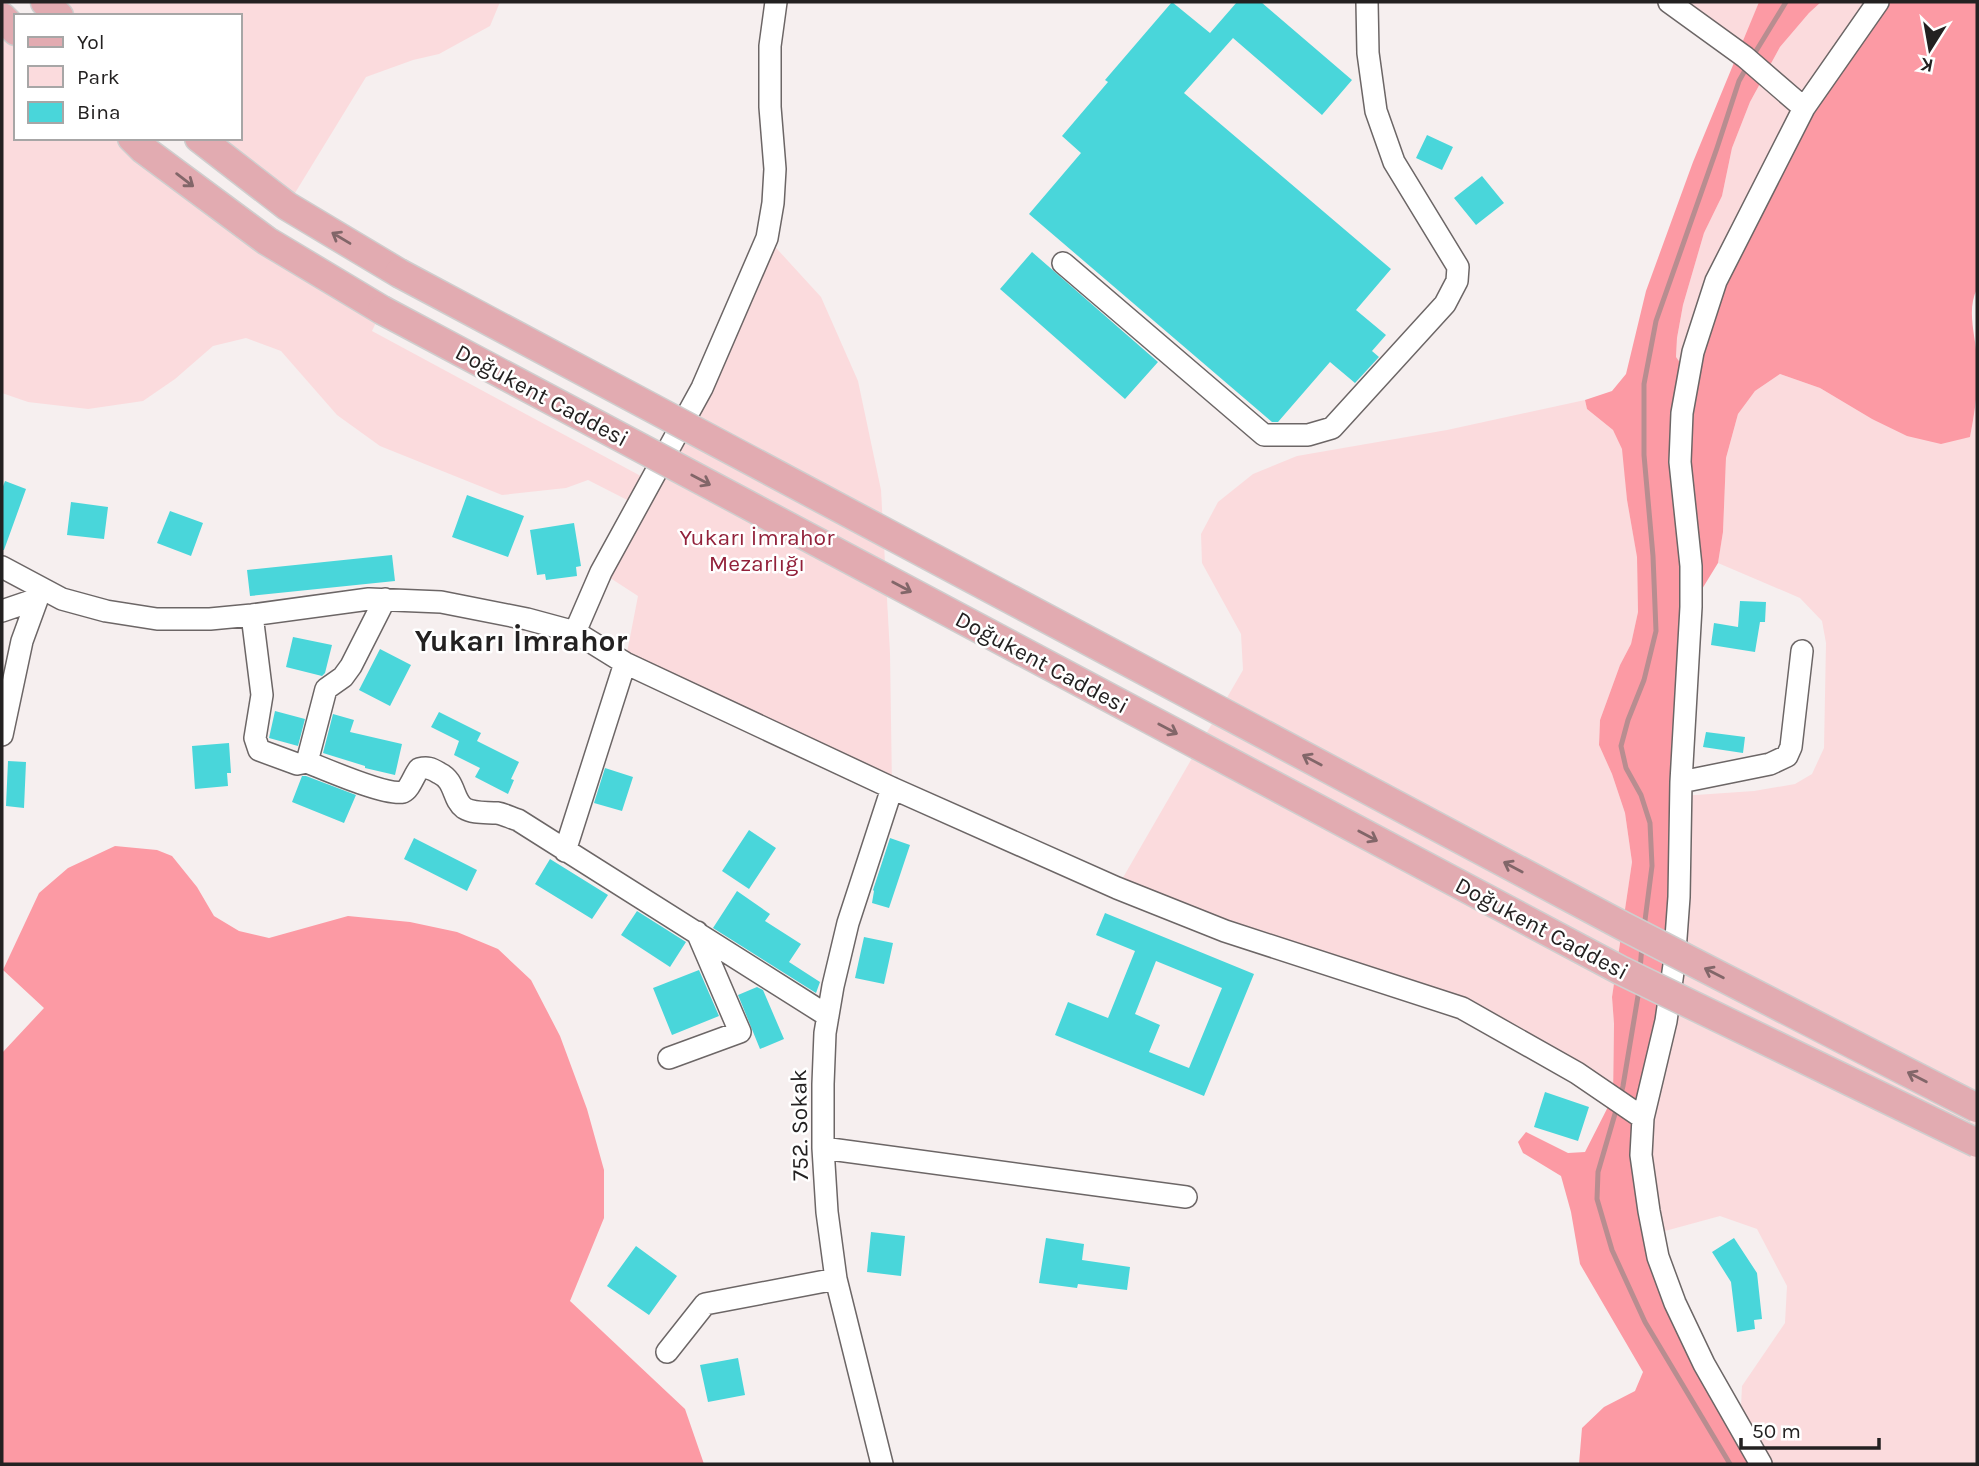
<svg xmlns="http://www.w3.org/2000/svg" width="1979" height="1466" viewBox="0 0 1979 1466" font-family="Karla,sans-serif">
	<rect width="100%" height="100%" fill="#f6efef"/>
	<path fill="#fbdbdd" d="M45,2H500L490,26L439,54L413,60L366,77L287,206L199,138H240V16H59Z
		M1669,2H1759L1739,53Z
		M1821,2H1878L1689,374L1676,358L1677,338L1683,305L1704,233L1722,196L1732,148L1750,102L1780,47L1809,13Z
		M2,17L16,31V138H132L382,310L372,331L650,481L767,238L821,297L858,381L881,490L890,653L892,788L625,663L638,596L601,572L637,505L588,480L566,488L502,495L380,446L337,415L281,351L246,338L213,346L175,379L143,401L88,409L28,402L2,393Z
		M1780,374L1820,388L1872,419L1970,437L1977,399V1464H1761L1740,1427L1742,1386L1785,1323L1787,1286L1757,1229L1720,1216L1654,1234L1641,1155L1681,796L1754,791L1795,784L1812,774L1824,748L1826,643L1822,621L1800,598L1718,563L1723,532L1726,458L1738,414L1755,391Z
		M1585,400L1587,409L1613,430L1623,449L1627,500L1637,556L1638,612L1631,644L1620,665L1600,720L1599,745L1612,774L1625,813L1632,862L1612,997L1614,1024L1613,1097L1499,1028L1117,888L1243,670L1241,634L1202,563L1201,534L1218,502L1253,474L1297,456L1447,430Z"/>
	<path fill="#fc9aa4" d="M1759,2H1821L1809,13L1780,47L1750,102L1732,148L1722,196L1704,233L1683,305L1677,338L1676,357L1688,374L1745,221L1878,2H1977V289C1966,311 1976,336 1977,360C1979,386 1975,411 1970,437L1941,444L1907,436L1872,419L1820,388L1780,374L1755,391L1738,414L1726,458L1723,532L1718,563L1691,607L1679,897L1643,1118L1658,1257L1761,1464H1579L1582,1428L1604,1407L1635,1391L1643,1372L1580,1264L1571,1212L1561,1176L1523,1153L1518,1142L1526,1132L1568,1153L1585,1152L1613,1097L1614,1024L1612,997L1632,862L1625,813L1612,774L1599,745L1600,720L1620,665L1631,644L1638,612L1637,557L1627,500L1622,449L1613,430L1587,409L1585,400L1612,391L1626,374L1646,291L1693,162Z
		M115,846L157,850L172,856L197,887L214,916L239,931L269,938L348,916L410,922L457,932L498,949L531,980L560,1036L587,1109L604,1170V1218L570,1301L685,1409L704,1464H2V1053L44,1008L3,970L39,893L68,868Z"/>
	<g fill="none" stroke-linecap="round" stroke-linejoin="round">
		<path stroke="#b88d90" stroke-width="5" d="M1753,56L1786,2
			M1644,928L1652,866L1650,823L1641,795L1626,768L1621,746L1628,720L1644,680L1656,631L1653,556L1644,455V384L1656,321L1717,148L1739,81L1748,65
			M1640,970L1642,945
			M1620,1098L1623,1086L1639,990
			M1617,1107L1598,1172L1597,1199L1612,1250L1645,1322L1730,1464"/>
	</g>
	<path fill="#49d6da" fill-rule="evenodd" d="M1172,2L1210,33L1237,2H1261L1352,80L1322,115L1233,38L1184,93L1391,269L1356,310L1386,335L1372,351L1379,357L1355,383L1330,362L1278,422H1272L1029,214L1081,153L1062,136L1108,82L1105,80Z
		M1427,135L1453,147L1442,170L1416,158Z
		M1482,176L1504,203L1476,225L1454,198Z
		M1032,252L1158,362L1125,399L1000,289Z
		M5,481L26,489L4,550H2V489Z
		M467,495L524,516L508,557L452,537Z
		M71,502L108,507L104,539L67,535Z
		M170,511L203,523L191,556L157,543Z
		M574,523L581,566L576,567L577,576L546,580L545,574L537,575L530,530Z
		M392,555L395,581L250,596L247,570Z
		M1740,601L1766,602L1765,622H1760L1755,652L1711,645L1714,623L1738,627Z
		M293,637L332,645L325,673L322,676L286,667Z
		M380,649L411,665L390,706L359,690Z
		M275,711L305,719L298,746L269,738Z
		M439,712L481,733L477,741L519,762L511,779L514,780L508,794L475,777L480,768L454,755L459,741L431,727Z
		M333,714L354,720L350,732L402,744L395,775L365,768V766L323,753Z
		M1706,732L1745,737L1743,753L1703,747Z
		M229,743L231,773H227L228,786L195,789L192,746Z
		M8,761L26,762L24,808L6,806Z
		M605,768L633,777L622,811L594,803Z
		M302,776H306L356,795L344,823L292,802Z
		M749,830L776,848L749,889L722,871Z
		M414,838L477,870L467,891L404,859Z
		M890,838L910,845L889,908L872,903L874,891L873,890Z
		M550,859L608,895L592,919L535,884Z
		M737,891L770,914L765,921L801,944L789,962L820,982L816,993L713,928Z
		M637,911L686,942L670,967L621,935Z
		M1105,913L1254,974L1204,1096L1055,1035L1068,1002L1108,1018L1135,951L1096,935ZM1156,961L1222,988L1189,1068L1149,1052L1160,1025L1135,1014Z
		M864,937L893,943L884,984L855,978Z
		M699,970L719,1016L672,1035L653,988Z
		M757,987L763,990L784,1039L760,1049L738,995Z
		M1545,1092L1589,1107L1578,1141L1534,1127Z
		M871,1232L905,1236L901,1276L867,1272Z
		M1046,1238L1084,1244L1082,1260L1130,1267L1127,1290L1078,1284L1077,1288L1039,1283Z
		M1734,1238L1757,1273L1762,1319L1754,1320L1755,1329L1737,1332L1731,1282L1712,1252Z
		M636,1246L677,1276L649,1315L607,1286Z
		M738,1358L745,1395L708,1402L700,1365Z"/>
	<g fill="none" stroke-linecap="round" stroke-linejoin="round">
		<defs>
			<path id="minor" d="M1669,2L1745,57L1804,108
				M1063,263L1264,435H1308L1332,428L1445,304L1457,281L1458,267L1394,162L1376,111L1368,53L1367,2
				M2,567L62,599L106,611L157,619H210L252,615L369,599L441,602L527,619L575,632L625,663L892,788L1117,888L1225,931L1462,1008L1577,1073L1643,1118
				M2,611L37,599
				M252,615L262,695L255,738L259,750L297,764L307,762C325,769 386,796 403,792C410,789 414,775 419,769C427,767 431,768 439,773C456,781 452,799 464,808C474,814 486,812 497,813C504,814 511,818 518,820L828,1016
				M575,632L601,572L702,388L767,238L773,203L775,169L770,107V46L776,2
				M2,735L22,641L41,589
				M307,762L326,689L343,677L351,666L385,599
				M1681,782L1770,764L1787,756L1791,747L1802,651
				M565,851L625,663
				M669,1058L740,1032L697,932
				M823,1148L1186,1197
				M667,1352L705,1304L836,1279
				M882,1464L836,1279L827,1212L823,1148V1084L825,1033L833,986L848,923L892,788
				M1761,1464L1704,1364L1675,1303L1658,1257L1649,1211L1641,1155L1643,1118L1666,1021L1674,965L1679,897L1681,782L1691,607V566L1680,462L1682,413L1693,352L1716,281L1804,108L1878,2"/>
			<path id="major" d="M45,2L59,16
				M2,17L16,31
				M132,138L143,149L267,241L382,310
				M199,138L287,206L399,273"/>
		</defs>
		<use href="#minor" stroke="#6c6666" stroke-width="24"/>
		<use href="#major" stroke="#cfcece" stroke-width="31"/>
		<use href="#minor" stroke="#fff" stroke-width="21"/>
		<use href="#major" stroke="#e2abb1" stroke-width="28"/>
		<defs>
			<path id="major-bridge" d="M399,273L1623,926L1977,1108
				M382,310L1620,970L1977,1143"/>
		</defs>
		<use href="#major-bridge" stroke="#cfcece" stroke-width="31" stroke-linecap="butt"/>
		<use href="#major-bridge" stroke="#e2abb1" stroke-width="28"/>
	</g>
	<defs><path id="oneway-shaft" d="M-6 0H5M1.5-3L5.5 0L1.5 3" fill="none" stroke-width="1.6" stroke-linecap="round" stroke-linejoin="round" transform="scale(1.75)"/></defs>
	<g stroke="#826669">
		<use href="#oneway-shaft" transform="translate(185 180) rotate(37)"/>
		<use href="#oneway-shaft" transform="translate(341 238) rotate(-149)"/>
		<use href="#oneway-shaft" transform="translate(701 480) rotate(28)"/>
		<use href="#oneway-shaft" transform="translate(902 587) rotate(28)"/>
		<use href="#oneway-shaft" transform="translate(1168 729) rotate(28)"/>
		<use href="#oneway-shaft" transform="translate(1312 760) rotate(-152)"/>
		<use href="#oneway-shaft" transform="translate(1368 836) rotate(28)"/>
		<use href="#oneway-shaft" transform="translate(1513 867) rotate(-152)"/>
		<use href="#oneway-shaft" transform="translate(1714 973) rotate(-153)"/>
		<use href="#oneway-shaft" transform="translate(1917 1077) rotate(-153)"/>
	</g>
	<g text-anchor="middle" stroke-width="5" stroke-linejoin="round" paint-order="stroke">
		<g font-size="23" fill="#232121" stroke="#fff">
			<text transform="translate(542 395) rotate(28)" y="8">Doğukent Caddesi</text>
			<text transform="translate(1042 662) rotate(28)" y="8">Doğukent Caddesi</text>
			<text transform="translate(1542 928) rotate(28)" y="8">Doğukent Caddesi</text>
			<text transform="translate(799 1125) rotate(-91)" y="8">752. Sokak</text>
		</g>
		<g font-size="23" fill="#92213a" stroke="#fff">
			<text x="757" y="545">Yukarı İmrahor<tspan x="757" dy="26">Mezarlığı</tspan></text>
		</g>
		<g font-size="30" font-weight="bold" fill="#232121" stroke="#fff">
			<text x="521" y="651">Yukarı İmrahor</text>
		</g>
	</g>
	<rect width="1979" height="1466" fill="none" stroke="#232121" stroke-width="7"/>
	<rect x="14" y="14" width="228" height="126" fill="#ffffff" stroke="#a7a6a6" stroke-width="2"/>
	<rect x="28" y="37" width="35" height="10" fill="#e2abb1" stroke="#a7a6a6" stroke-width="2"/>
	<text x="77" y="49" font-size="21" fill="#232121">Yol</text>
	<rect x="28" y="66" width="35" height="21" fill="#fbdbdd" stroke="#a7a6a6" stroke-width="2"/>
	<text x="77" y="84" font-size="21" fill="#232121">Park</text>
	<rect x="28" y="102" width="35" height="21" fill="#49d6da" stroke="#a7a6a6" stroke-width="2"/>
	<text x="77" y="119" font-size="21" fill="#232121">Bina</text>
	<g transform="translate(1930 49) rotate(191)" stroke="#ffffff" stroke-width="5" paint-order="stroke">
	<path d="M0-5L12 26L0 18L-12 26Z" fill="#232121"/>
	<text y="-10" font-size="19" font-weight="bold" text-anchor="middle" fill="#232121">K</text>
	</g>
	<path d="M1741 1438v10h138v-10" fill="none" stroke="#232121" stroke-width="3.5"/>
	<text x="1752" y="1438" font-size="21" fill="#232121" stroke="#ffffff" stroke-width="5" paint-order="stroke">50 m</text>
</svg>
